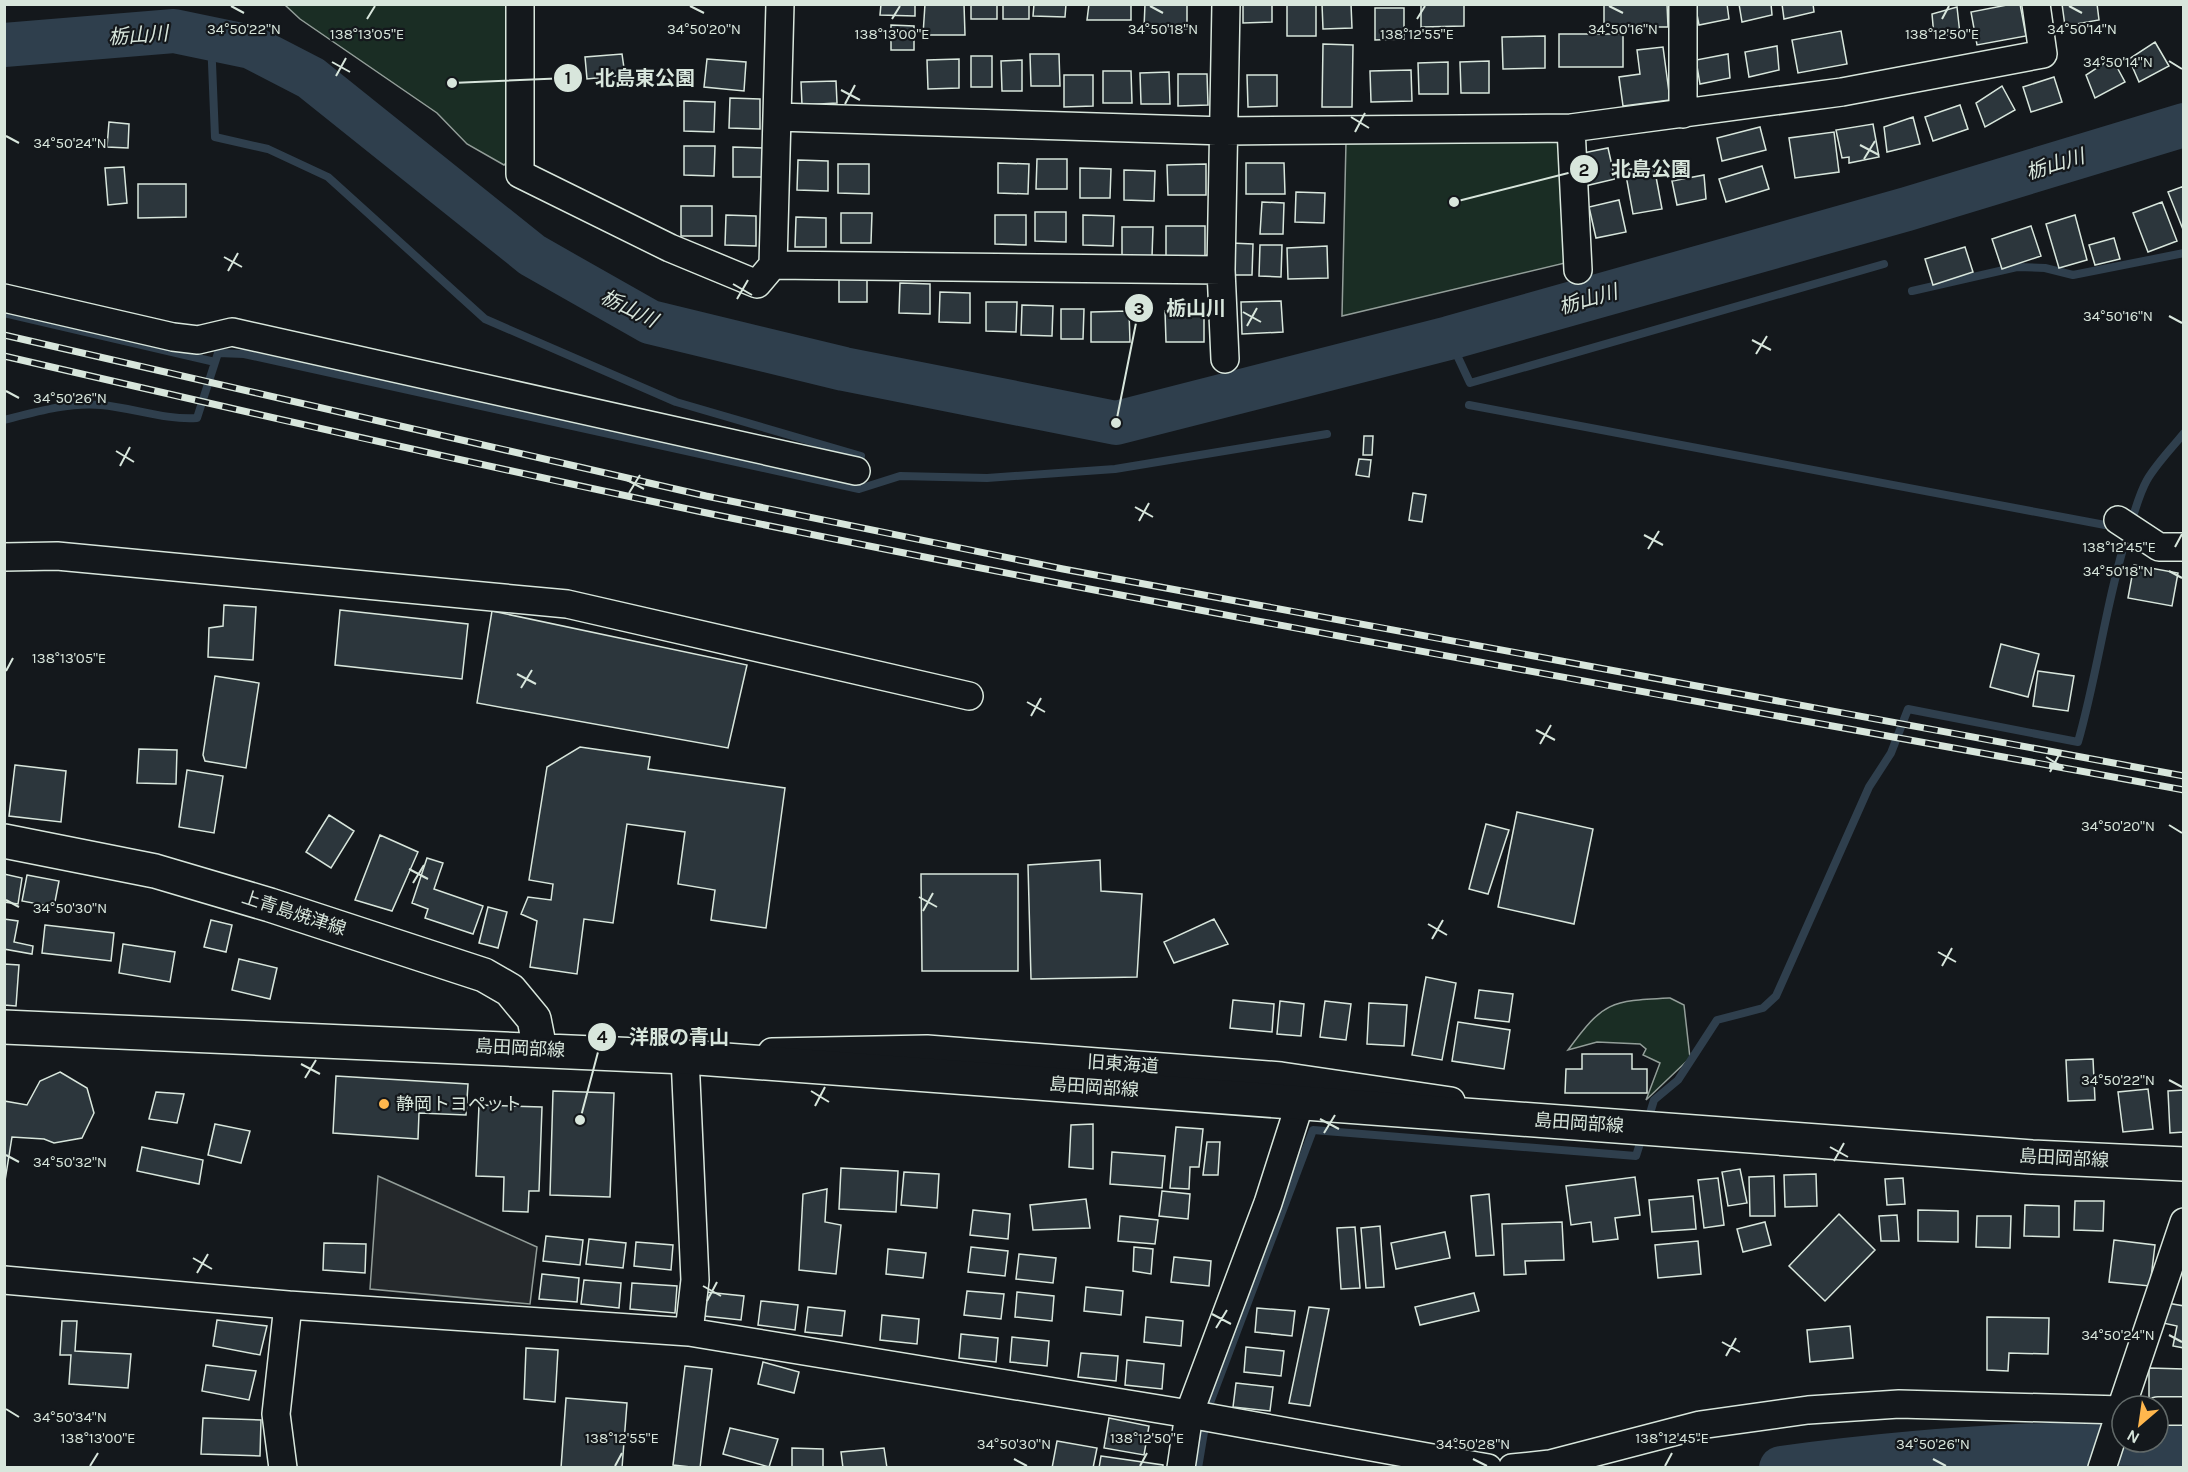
<svg xmlns="http://www.w3.org/2000/svg" width="2188" height="1472" viewBox="0 0 2188 1472" font-family="Karla,'Noto Sans JP',sans-serif">
	<rect width="100%" height="100%" fill="#14181c"/>
	<path fill="#1a2d24" stroke="#939e99" stroke-width="1.5" d="M285,5H508L511,158L504,165L467,144L437,113L300,19Z
		M1560,137L1565,263L1342,316L1346,142Z
		M1670,998L1684,1005L1690,1058L1646,1100L1660,1063L1643,1055L1646,1049L1640,1044L1597,1042L1568,1050C1604,1001 1610,1001 1670,998Z"/>
	<path fill="#24282b" stroke="#939e99" stroke-width="1.5" d="M378,1176L537,1247L530,1304L370,1289Z"/>
	<g fill="none" stroke-linecap="round" stroke-linejoin="round">
		<path stroke="#2f3f4d" stroke-width="8" d="M211,39L215,137L268,149L328,177L485,319L676,402L861,456
			M1912,291L2017,267L2045,268L2073,275L2184,253
			M4,313L215,362
			M1449,338L1470,383L1884,264
			M1469,405L2105,525
			M4,420C35,412 69,402 101,405C134,408 164,420 197,418L218,353L244,354L859,489L900,476L987,478L1115,469L1327,434
			M1648,1120L1654,1100L1678,1080L1717,1020L1763,1008L1776,996L1869,787L1891,753L1908,709L2078,742C2098,672 2106,601 2128,532C2134,515 2138,496 2147,480C2157,463 2172,448 2184,433
			M1198,1468L1208,1408L1313,1130L1636,1156L1642,1137"/>
		<path stroke="#2f3f4d" stroke-width="44" d="M4,45L174,31L251,47L311,78L532,255L650,322L844,369L1116,423L1449,338L1907,209L2184,125
			M1781,1468C1914,1450 2049,1440 2184,1445"/>
	</g>
	<path fill="#2c363c" stroke="#d8e6dc" stroke-width="1.5" d="M881,4H915V16L880,15Z
		M925,4H964L965,35H923Z
		M971,4H997V19H971Z
		M1003,4H1029V19H1003Z
		M1034,4H1066L1065,17L1033,16Z
		M1089,4H1131V20H1087Z
		M1145,4H1187V29L1144,28Z
		M1243,4H1272V22L1243,23Z
		M1287,4H1316V36H1287Z
		M1322,4H1351L1352,28L1323,29Z
		M1421,4H1464V26L1421,27Z
		M1604,4H1667L1668,27H1604Z
		M1695,4H1727L1729,19L1699,25Z
		M1739,4H1771L1772,15L1742,22Z
		M1782,4H1813L1814,12L1784,19Z
		M2012,4H2020L2026,36L1977,45L1971,12Z
		M2062,4H2097L2099,20L2065,26Z
		M1957,7L1960,34L1934,36L1932,14Z
		M1375,8H1404V39L1375,40Z
		M891,25L914,26V50H891Z
		M1841,31L1847,64L1798,73L1792,40Z
		M1559,34H1623V67H1559Z
		M1545,36V68L1503,69L1502,37Z
		M2155,42L2169,66L2139,82L2129,59Z
		M1323,44L1353,45L1352,107H1322Z
		M1777,46L1779,70L1749,77L1745,52Z
		M1663,47L1670,100L1623,106L1619,77L1640,74L1637,50Z
		M622,54L625,75L587,79L585,57Z
		M1030,54H1059L1060,86H1031Z
		M1728,54L1730,78L1700,84L1696,60Z
		M971,56H992V87H971Z
		M2112,58L2125,82L2095,98L2086,75Z
		M707,59L746,62L744,91L704,87Z
		M959,59V88L928,89L927,60Z
		M1022,60V91H1002L1001,61Z
		M1489,61V93H1461L1460,62Z
		M1448,62V94H1419L1418,63Z
		M1411,70L1412,101L1371,102L1370,71Z
		M1103,71H1131L1132,103H1103Z
		M1169,72L1170,104H1141L1140,73Z
		M1178,74H1207L1208,105L1178,106Z
		M1064,75H1093V106L1064,107Z
		M1247,75H1277V106L1248,107Z
		M2054,77L2062,102L2031,112L2023,87Z
		M836,81L837,103L802,105L801,82Z
		M2002,86L2015,110L1985,127L1976,103Z
		M730,98L760,99V129L729,128Z
		M684,101L715,102L714,132L684,131Z
		M1960,105L1968,129L1933,141L1925,117Z
		M1913,117L1920,144L1887,152L1884,127Z
		M109,122L129,124L128,148L107,147Z
		M1873,124L1879,157L1849,163V157L1842,158L1836,130Z
		M1760,127L1766,150L1722,161L1717,138Z
		M1834,132L1839,172L1795,178L1789,138Z
		M684,146H715L714,176L684,175Z
		M733,147L764,148V177H733Z
		M1608,148L1615,179L1585,186L1578,154Z
		M1037,159H1067V189H1036Z
		M798,160L828,161V191L797,190Z
		M998,163L1029,164L1028,194L998,193Z
		M1246,163H1284L1285,194H1246Z
		M838,164H869V194L838,193Z
		M1206,164V195H1168L1167,165Z
		M1654,166L1662,209L1633,214L1625,170Z
		M1762,166L1769,189L1726,202L1719,179Z
		M124,167L127,203L108,205L105,168Z
		M1080,168L1111,169L1110,198H1080Z
		M1124,170L1155,171L1154,201L1124,200Z
		M1704,175L1706,199L1677,205L1672,181Z
		M138,184H186V217L138,218Z
		M2184,186V232L2168,192Z
		M1296,192L1325,193L1324,223L1295,222Z
		M1619,200L1626,232L1596,238L1589,207Z
		M1262,202L1284,203L1283,234H1260Z
		M2162,202L2177,241L2148,252L2133,213Z
		M681,206H712V236H681Z
		M1035,212H1066V242L1035,241Z
		M841,213H872L871,243H841Z
		M726,215L756,216V246L725,245Z
		M995,215H1026V245L995,244Z
		M1083,215L1114,216L1113,246L1083,245Z
		M2075,215L2087,260L2059,268L2046,224Z
		M796,217L826,218V247H795Z
		M1166,226H1205V257H1166Z
		M2031,226L2041,256L2002,269L1992,239Z
		M1122,227H1153L1152,257L1122,256Z
		M2114,238L2120,259L2095,265L2089,245Z
		M1231,243L1253,244L1252,275H1230Z
		M1260,245H1282L1281,277L1259,276Z
		M1327,246L1328,278L1288,279L1287,248Z
		M1965,247L1973,272L1933,285L1925,259Z
		M839,279H867V302H839Z
		M900,283L930,284V314L899,313Z
		M940,292L970,293V323L939,322Z
		M1281,301L1283,332L1242,334L1241,302Z
		M986,302H1017L1016,332L986,331Z
		M1022,305L1053,306L1052,336L1021,335Z
		M1061,309H1084L1083,339H1061Z
		M1129,311L1130,342H1091V312Z
		M1165,311H1204V342H1166Z
		M1364,436H1373L1372,455H1363Z
		M1359,459L1371,460L1369,477L1356,475Z
		M1413,493L1426,495L1422,522L1409,520Z
		M2134,565L2178,573L2172,606L2128,598Z
		M224,605L256,607L253,660L208,657L209,628L223,626Z
		M340,610L468,624L462,679L335,665Z
		M492,611L747,665L728,748L477,703Z
		M2001,644L2039,654L2028,697L1990,687Z
		M2038,671L2074,676L2068,711L2033,706Z
		M215,676L259,683L246,768L205,761L203,755Z
		M580,747L650,757L648,769L785,788L766,928L711,920L715,890L678,884L685,832L627,824L613,923L584,919L577,974L530,967L537,921L521,914L528,897L551,900L553,884L529,880L547,767Z
		M139,749L177,750L176,784L137,783Z
		M15,765L66,771L61,822L9,816Z
		M187,770L223,776L214,833L179,827Z
		M1517,812L1593,829L1574,924L1498,907Z
		M329,815L354,831L331,868L306,852Z
		M1486,824L1509,830L1488,894L1469,889Z
		M380,835L418,852L392,911L355,900Z
		M427,858L443,863L434,889L483,906L473,934L425,918L428,909L412,903Z
		M1100,860L1101,891L1142,894L1137,977L1031,979L1028,865Z
		M4,874L22,878L18,904L4,902Z
		M921,874H1018V971H922Z
		M27,875L59,881L54,907L22,901Z
		M488,907L507,912L498,948L479,943Z
		M4,919L18,921L14,942L33,946L32,954L4,949Z
		M1214,919L1228,944L1174,963L1164,942Z
		M211,920L232,925L226,952L204,947Z
		M45,925L114,933L111,961L42,953Z
		M123,944L175,952L170,982L119,973Z
		M239,959L277,968L270,999L232,990Z
		M4,964L19,965L16,1006L4,1005Z
		M1426,977L1456,983L1442,1060L1412,1055Z
		M1479,990L1513,994L1509,1022L1475,1018Z
		M1233,1000L1274,1004L1272,1032L1230,1028Z
		M1280,1001L1304,1004L1301,1036L1277,1034Z
		M1325,1001L1351,1004L1346,1040L1320,1037Z
		M1369,1003L1407,1005L1404,1046L1367,1044Z
		M1458,1022L1510,1030L1504,1069L1452,1061Z
		M1582,1054H1632V1069H1647V1093H1565L1566,1069H1582Z
		M2093,1059L2095,1100L2068,1101L2066,1060Z
		M60,1072L87,1088L94,1113L82,1138L54,1143L44,1139L12,1137L4,1187V1101L27,1105L40,1081Z
		M336,1076L468,1084L466,1115L419,1113L418,1139L333,1133Z
		M2148,1089L2153,1129L2123,1132L2118,1092Z
		M2184,1090V1132L2170,1133L2168,1091Z
		M553,1091L614,1093L610,1197L550,1195Z
		M156,1092L184,1094L177,1123L149,1119Z
		M479,1105L542,1107L539,1191H529L528,1212L503,1211L504,1177L476,1176Z
		M215,1124L250,1131L241,1163L208,1155Z
		M1093,1124V1169L1069,1167L1071,1125Z
		M1176,1127L1203,1129L1199,1167H1190L1189,1189L1170,1188Z
		M1207,1142H1220L1218,1175H1203Z
		M142,1147L203,1160L199,1184L137,1171Z
		M1112,1152L1165,1156L1162,1188L1110,1184Z
		M841,1168L898,1171L896,1212L839,1209Z
		M1740,1169L1747,1203L1728,1206L1722,1172Z
		M904,1172L939,1174L937,1208L901,1205Z
		M1816,1174L1817,1206L1785,1207L1784,1175Z
		M1774,1176L1775,1216H1750L1749,1177Z
		M1635,1177L1640,1215L1615,1218L1618,1239L1593,1242L1591,1222L1571,1225L1566,1186Z
		M1718,1178L1724,1225L1704,1228L1698,1180Z
		M1903,1178L1905,1204L1887,1205L1885,1179Z
		M827,1189L825,1222L841,1225L836,1274L799,1270L803,1194Z
		M1162,1191L1190,1194L1188,1219L1159,1216Z
		M1489,1194L1494,1255L1476,1256L1471,1196Z
		M1693,1196L1696,1229L1652,1232L1649,1200Z
		M1086,1199L1090,1228L1033,1230L1030,1205Z
		M2075,1201H2104L2103,1231L2074,1230Z
		M2025,1205L2059,1206V1237L2024,1236Z
		M973,1210L1010,1214L1008,1239L970,1235Z
		M1918,1210L1958,1211V1242L1918,1241Z
		M1839,1214L1875,1250L1825,1301L1789,1266Z
		M1897,1215L1899,1241H1881L1879,1216Z
		M1120,1216L1158,1220L1155,1244L1118,1241Z
		M1977,1216H2011L2010,1248L1976,1247Z
		M1562,1222L1564,1260L1525,1261L1526,1274L1504,1275L1502,1224Z
		M1765,1222L1771,1245L1743,1252L1737,1229Z
		M1380,1226L1384,1287L1366,1288L1361,1228Z
		M1355,1227L1360,1288L1341,1289L1337,1228Z
		M1445,1232L1450,1258L1396,1269L1391,1243Z
		M546,1236L583,1240L580,1265L543,1261Z
		M589,1239L626,1243L623,1268L586,1264Z
		M2114,1240L2155,1245L2150,1286L2109,1282Z
		M1698,1241L1701,1274L1658,1278L1655,1245Z
		M636,1242L673,1245L671,1270L634,1266Z
		M324,1243L366,1244L365,1273L323,1270Z
		M971,1247L1008,1251L1005,1276L968,1272Z
		M1134,1247L1153,1249L1151,1274L1133,1271Z
		M888,1249L926,1253L923,1278L886,1274Z
		M1019,1254L1056,1258L1053,1283L1016,1279Z
		M1174,1257L1211,1261L1209,1286L1171,1282Z
		M542,1274L579,1278L577,1302L539,1299Z
		M584,1280L621,1283L619,1308L581,1304Z
		M632,1283L677,1286L675,1313L630,1309Z
		M1086,1287L1123,1291L1121,1315L1084,1311Z
		M967,1291L1004,1294L1001,1319L964,1315Z
		M706,1292L744,1296L741,1320L704,1316Z
		M1017,1292L1054,1296L1052,1321L1015,1317Z
		M1474,1293L1479,1311L1420,1325L1415,1307Z
		M761,1301L798,1305L795,1330L758,1325Z
		M2167,1303L2184,1306V1348L2173,1346L2177,1326L2163,1323Z
		M808,1307L845,1311L842,1336L805,1332Z
		M1309,1307L1329,1309L1310,1406L1289,1403Z
		M1257,1308L1295,1311L1292,1336L1255,1332Z
		M882,1315L919,1319L917,1344L880,1340Z
		M1146,1317L1183,1321L1181,1346L1144,1342Z
		M1987,1317L2049,1318L2048,1354L2009,1353L2008,1371L1987,1370Z
		M217,1320L267,1326L260,1355L213,1346Z
		M62,1321H77L75,1351L131,1354L128,1388L69,1384L71,1355H60Z
		M1850,1326L1853,1358L1810,1362L1807,1330Z
		M961,1334L998,1338L996,1362L959,1358Z
		M1012,1337L1049,1341L1047,1366L1010,1362Z
		M1246,1347L1284,1351L1281,1376L1244,1372Z
		M526,1348L558,1350L555,1402L524,1399Z
		M1081,1353L1118,1356L1116,1381L1078,1377Z
		M1127,1360L1164,1364L1162,1389L1125,1385Z
		M763,1362L799,1372L794,1393L758,1384Z
		M206,1365L256,1371L249,1400L202,1391Z
		M685,1366L712,1369L700,1468L673,1465Z
		M2149,1368L2184,1369L2183,1400H2149Z
		M1236,1383L1273,1387L1270,1411L1233,1407Z
		M566,1398L627,1403L622,1468H561Z
		M203,1418L261,1420L260,1456L201,1454Z
		M1109,1418L1149,1426L1144,1455L1104,1448Z
		M730,1428L778,1439L769,1467L723,1454Z
		M1057,1441L1097,1448L1093,1468H1052Z
		M792,1448L823,1449V1468H792Z
		M884,1448L887,1468H843L841,1452Z
		M1101,1456L1163,1465V1468H1099Z"/>
	<g fill="none" stroke-linecap="round" stroke-linejoin="round">
		<defs>
			<path id="minor" d="M520,4V174L670,248L757,284L773,265L780,4
				M1683,4V114
				M777,117L1225,131L1571,128L1842,92L2043,54L2036,4
				M1571,128L1578,270
				M773,265L1221,270L1226,4
				M1221,270L1225,359
				M4,298L173,337L198,340L232,332L856,471
				M2118,520L2159,547H2184
				M4,557L57,556L567,604L969,696
				M772,1052L927,1049L1281,1076L1451,1101
				M4,1280L288,1305L689,1332L1189,1414L1488,1468
				M689,1332L695,1280L685,1057L704,1056
				M2122,1406L2184,1222
				M2158,1411H2184
				M283,1468L276,1414L288,1305
				M1181,1468L1189,1414L1268,1203L1300,1103
				M1512,1468L1550,1464L1700,1425L1808,1410L1899,1404L2122,1410
				M2102,1468L2122,1407"/>
			<path id="major" d="M4,841L155,871L270,905L484,975L510,990L534,1019L540,1049
				M4,1027L685,1057L2032,1157L2184,1164"/>
		</defs>
		<use href="#minor" stroke="#d8e6dc" stroke-width="30"/>
		<use href="#major" stroke="#d8e6dc" stroke-width="36"/>
		<use href="#minor" stroke="#14181c" stroke-width="27"/>
		<use href="#major" stroke="#14181c" stroke-width="33"/>
		<defs>
			<path id="rail" d="M4,335L706,496L1063,569L2184,776
				M4,356C237,410 469,463 702,512C1194,614 1690,699 2184,790"/>
		</defs>
		<use href="#rail" stroke="#d8e6dc" stroke-width="7"/>
		<use href="#rail" stroke="#14181c" stroke-width="4.5" stroke-dasharray="14" stroke-linecap="butt"/>
	</g>
	<path fill="none" stroke="#d8e6dc" stroke-width="2" d="M231,6L244,13M690,6L704,13M1150,6L1163,13M1609,6L1623,13M2069,6L2082,13M367,19L375,6M892,19L900,6M1417,19L1425,6M1942,19L1949,6M2169,61L2182,69M332,62L350,72M336,76L346,58M841,90L860,100M845,104L855,85M1351,117L1369,128M1355,132L1365,113M6,136L19,143M1860,145L1879,155M1864,159L1875,141M224,257L242,267M228,271L238,253M733,284L752,295M737,299L748,280M1243,312L1261,322M2169,316L2182,323M1247,326L1257,308M1752,340L1771,350M1756,354L1767,336M6,391L19,398M116,451L134,462M120,466L130,447M625,479L644,489M629,493L640,475M1135,507L1153,517M1139,521L1149,503M1644,535L1663,545M2175,547L2182,534M1648,549L1659,531M2169,571L2182,578M6,671L13,658M517,674L536,684M521,688L532,670M1027,702L1045,712M1031,716L1041,698M1536,730L1555,740M1540,744L1551,725M2046,757L2064,768M2050,772L2060,753M2169,825L2182,833M409,869L428,879M413,883L424,865M919,897L937,907M6,900L19,907M923,911L933,893M1428,924L1447,935M1432,939L1443,920M1938,952L1956,962M1942,966L1952,948M301,1064L320,1074M305,1078L316,1060M2169,1080L2182,1087M811,1091L829,1102M815,1106L825,1087M1320,1119L1339,1129M1324,1133L1335,1115M1830,1147L1848,1157M6,1155L19,1162M1834,1161L1844,1143M193,1258L212,1269M197,1273L208,1254M703,1286L721,1296M707,1301L717,1282M1212,1314L1231,1324M1216,1328L1227,1310M2169,1335L2182,1342M1722,1342L1740,1352M1726,1356L1736,1338M6,1409L19,1417M1014,1459L1027,1466M1473,1459L1487,1466M1933,1459L1946,1466M90,1466L98,1453M615,1466L622,1453M1140,1466L1147,1453M1665,1466L1672,1453"/>
	<circle fill="#ffb74d" stroke="#14181c" stroke-width="2" cx="384" cy="1104" r="6"/>
	<g text-anchor="middle" stroke-width="4.5" stroke-linejoin="round" paint-order="stroke">
		<g font-size="18" fill="#d8e6dc" stroke="#14181c">
			<text transform="translate(294 913) rotate(18)" y="6">上青島焼津線</text>
			<text transform="translate(520 1048) rotate(3)" y="6">島田岡部線</text>
			<text transform="translate(1123 1064) rotate(4)" y="6">旧東海道</text>
			<text transform="translate(1094 1087) rotate(4)" y="6">島田岡部線</text>
			<text transform="translate(1579 1123) rotate(4)" y="6">島田岡部線</text>
			<text transform="translate(2064 1158) rotate(3)" y="6">島田岡部線</text>
		</g>
		<g font-size="18" fill="#d8e6dc" stroke="#14181c" text-anchor="start">
			<text x="396" y="1110">静岡トヨペット</text>
		</g>
		<g font-size="20" font-style="italic" fill="#d8e6dc" stroke="#14181c">
			<text transform="translate(138 35) rotate(-4)" y="7">栃山川</text>
			<text transform="translate(2055 164) rotate(-17)" y="7">栃山川</text>
			<text transform="translate(1588 299) rotate(-16)" y="7">栃山川</text>
			<text transform="translate(629 308) rotate(26)" y="7">栃山川</text>
		</g>
	</g>
	<g font-size="15" text-anchor="middle" fill="#d8e6dc" stroke="#14181c" stroke-width="4.5" stroke-linejoin="round" paint-order="stroke">
		<text x="244" y="34">34°50'22"N</text>
		<text x="1163" y="34">34°50'18"N</text>
		<text x="704" y="34">34°50'20"N</text>
		<text x="1623" y="34">34°50'16"N</text>
		<text x="2082" y="34">34°50'14"N</text>
		<text x="367" y="39">138°13'05"E</text>
		<text x="892" y="39">138°13'00"E</text>
		<text x="1417" y="39">138°12'55"E</text>
		<text x="1942" y="39">138°12'50"E</text>
		<text x="2118" y="67">34°50'14"N</text>
		<text x="70" y="148">34°50'24"N</text>
		<text x="2118" y="321">34°50'16"N</text>
		<text x="70" y="403">34°50'26"N</text>
		<text x="2119" y="552">138°12'45"E</text>
		<text x="2118" y="576">34°50'18"N</text>
		<text x="69" y="663">138°13'05"E</text>
		<text x="2118" y="831">34°50'20"N</text>
		<text x="70" y="913">34°50'30"N</text>
		<text x="2118" y="1085">34°50'22"N</text>
		<text x="70" y="1167">34°50'32"N</text>
		<text x="2118" y="1340">34°50'24"N</text>
		<text x="70" y="1422">34°50'34"N</text>
		<text x="98" y="1443">138°13'00"E</text>
		<text x="622" y="1443">138°12'55"E</text>
		<text x="1147" y="1443">138°12'50"E</text>
		<text x="1672" y="1443">138°12'45"E</text>
		<text x="1014" y="1449">34°50'30"N</text>
		<text x="1473" y="1449">34°50'28"N</text>
		<text x="1933" y="1449">34°50'26"N</text>
	</g>
	<path fill="none" stroke="#d8e6dc" stroke-width="2" d="M452 83L568 78M1454 202L1584 169M1116 423L1139 308M580 1120L602 1037"/>
	<g fill="#d8e6dc" stroke="#14181c" stroke-width="2">
		<circle cx="452" cy="83" r="6"/>
		<circle cx="1454" cy="202" r="6"/>
		<circle cx="1116" cy="423" r="6"/>
		<circle cx="580" cy="1120" r="6"/>
		<circle cx="568" cy="78" r="15"/>
		<circle cx="1584" cy="169" r="15"/>
		<circle cx="1139" cy="308" r="15"/>
		<circle cx="602" cy="1037" r="15"/>
	</g>
	<g font-size="18" text-anchor="middle" font-weight="bold" fill="#111">
		<text x="568" y="84">1</text>
		<text x="1584" y="176">2</text>
		<text x="1139" y="315">3</text>
		<text x="602" y="1043">4</text>
	</g>
	<g font-size="20" text-anchor="middle" font-weight="bold" fill="#d8e6dc" stroke="#14181c" stroke-width="4.5" stroke-linejoin="round" paint-order="stroke">
		<text x="645" y="85">北島東公園</text>
		<text x="1651" y="176">北島公園</text>
		<text x="1196" y="315">栃山川</text>
		<text x="679" y="1044">洋服の青山</text>
	</g>
	<rect width="2188" height="1472" fill="none" stroke="#d8e6dc" stroke-width="12"/>
	<g transform="translate(2140 1424) rotate(209)"><circle r="28" fill="#14181c" stroke="#626a69" stroke-width="1.5"/>
	<path d="M0-4.5L10 22L0 15L-10 22Z" fill="#ffb74d"/>
	<text y="-9" font-size="16" font-weight="bold" text-anchor="middle" fill="#d8e6dc">N</text>
	</g>
</svg>
